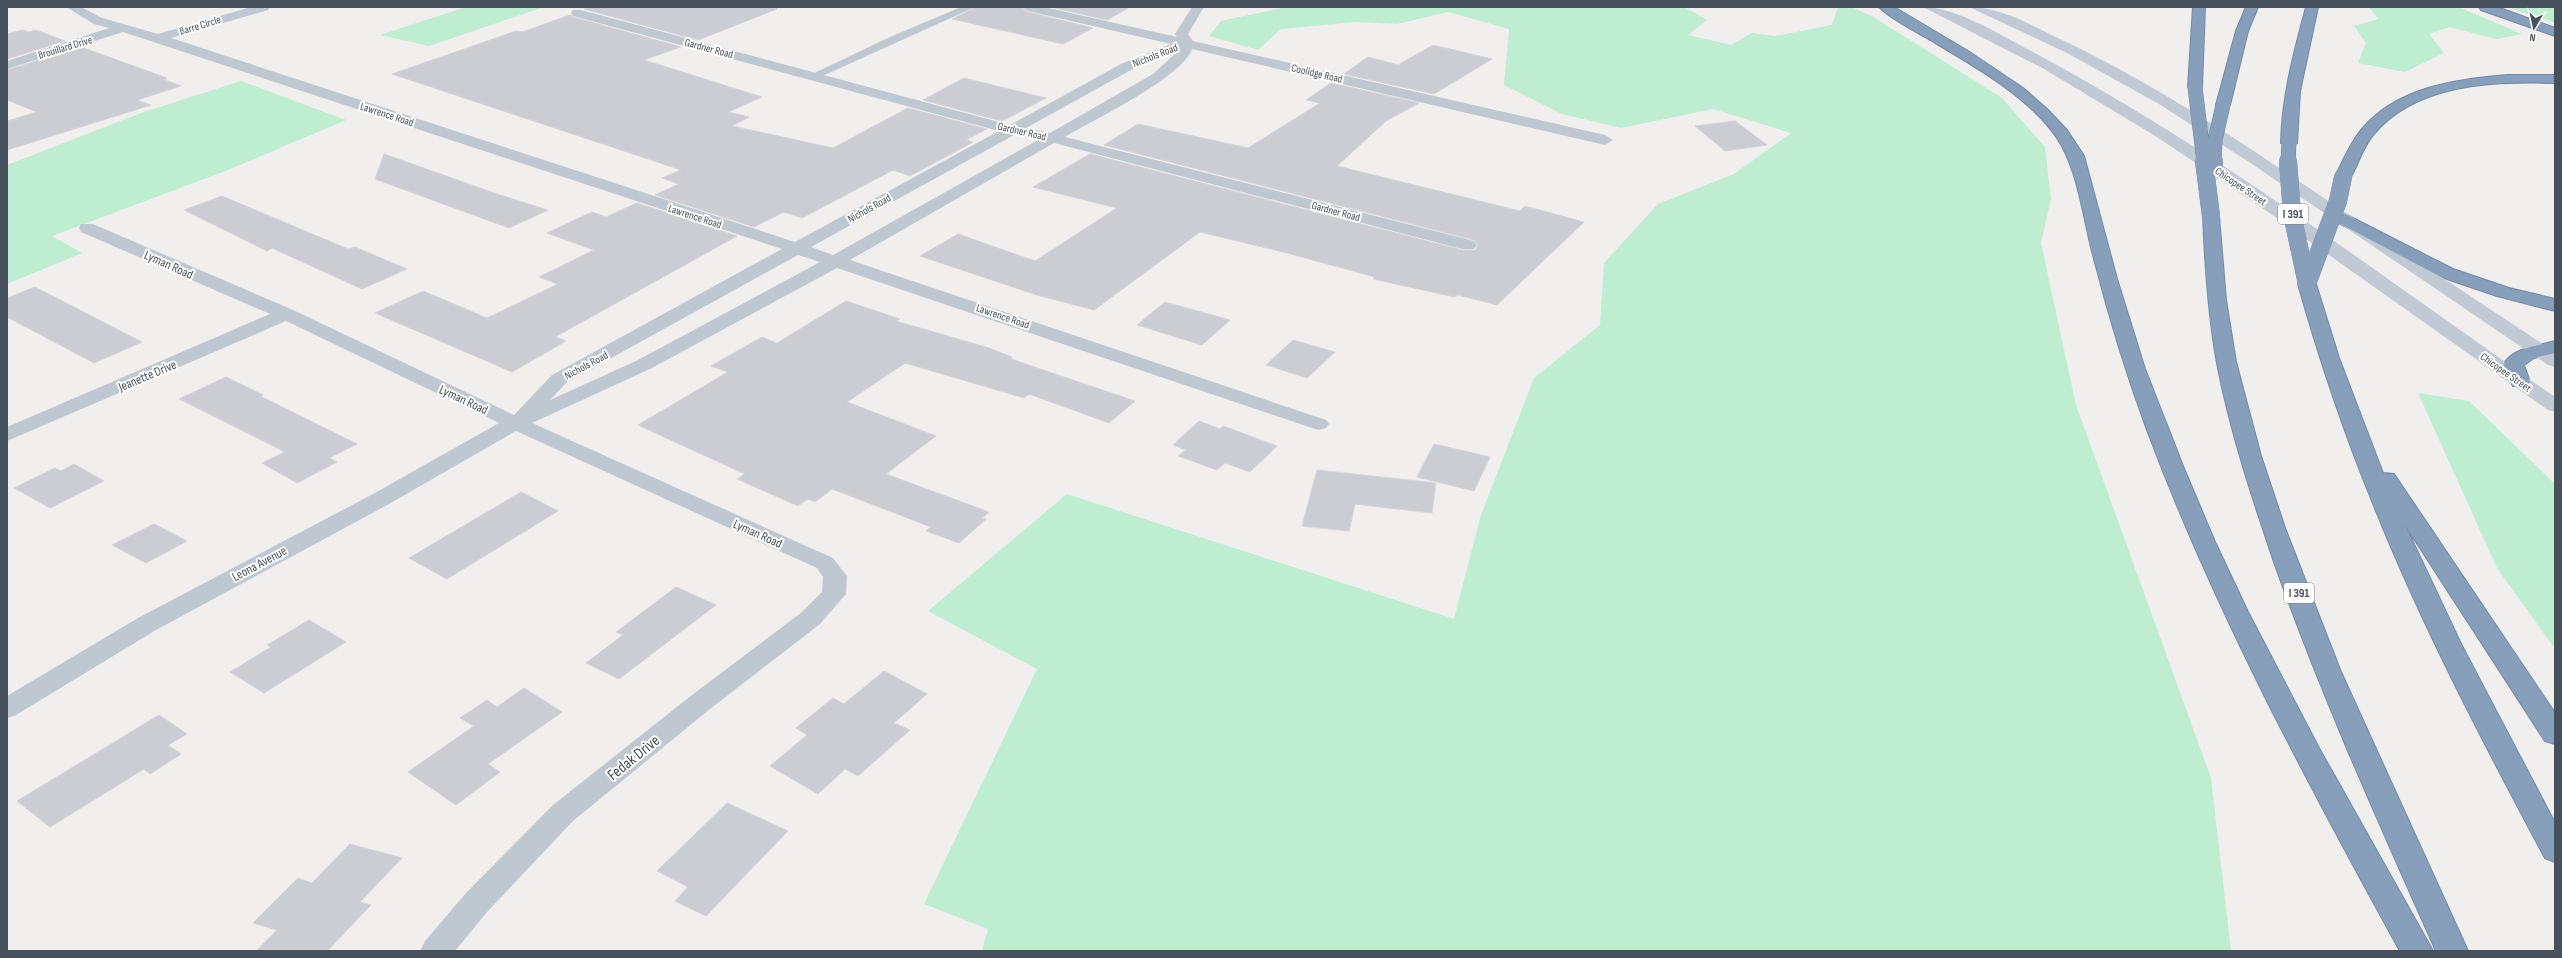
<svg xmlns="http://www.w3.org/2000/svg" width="2562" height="958" viewBox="0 0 2562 958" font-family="'Sofia Sans Condensed',sans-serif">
	<rect width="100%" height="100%" fill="#f1eeee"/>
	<path fill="#beedd1" d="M466,7H544L429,46L380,35Z
		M1286,7H1684L1707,20L1688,35L1731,45L1752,33L1775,36L1832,25L1838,7H1851L1872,16L2002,98L2045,147L2051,199L2041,243L2076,405L2211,778L2231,951H982L988,929L924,904L1037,669L928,611L1067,494L1454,619L1480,518L1534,378L1600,325L1604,263L1658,204L1734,174L1791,133L1713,109L1621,128L1562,114L1504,85L1509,29L1448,12L1397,24L1357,22L1281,29L1258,50L1209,36L1221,21Z
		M2369,7H2458L2522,34L2496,39L2449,27L2429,34L2444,53L2405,72L2358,63L2366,43L2354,26L2378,19Z
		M2507,7H2555V23Z
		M241,81L346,120L228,170L52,236L82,253L7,284V165L141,113Z
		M2418,393L2469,401L2555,484V649L2497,568Z"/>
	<path fill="#cbcdd3" stroke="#d2d4d9" d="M591,7H777V9L698,40L584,9Z
		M976,7H1021L1028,12L1093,28L1063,44L952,19Z
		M1051,7H1130L1107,20Z
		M570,15L573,17L681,47L644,60L762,97L728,112L749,117L732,126L833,148L908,108L987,129L966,140L973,142L910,176L893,170L802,218L784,212L754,227L655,195L679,184L662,178L681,170L392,74L516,31L522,32Z
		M23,30L29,32L36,30L65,41L7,59V34Z
		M1433,45L1492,59L1434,94L1344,74L1368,57L1398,65Z
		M81,47L167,78L163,79L181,86L137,100L151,105L7,150V121L37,112L7,100V70Z
		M964,78L1046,98L1002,121L923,100Z
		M1331,83L1419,103L1386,121L1337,166L1520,211L1525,206L1584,222L1497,305L1458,295L1455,297L1373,279L1375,277L1287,253L1200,232L1094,310L1037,295L920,256L958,234L1035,261L1117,208L1033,187L1090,154L1462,250H1475L1478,245L1474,240L1104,145L1138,124L1248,148L1320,103L1306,100Z
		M1735,121L1767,145L1725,151L1695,126Z
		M384,154L500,195L548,210L509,228L375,179Z
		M222,196L348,249L355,247L407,269L362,289L272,248L267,251L184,210Z
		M637,203L737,236L555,337L566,341L512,372L375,313L423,291L487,318L558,284L539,277L594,250L547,233L592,212L606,217Z
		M35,287L142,342L94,363L7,317V298Z
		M846,301L900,319L896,321L989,348L1012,357L1011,359L1135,401L1109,423L1029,394L1024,398L905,363L847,402L936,436L886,474L989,512L982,518L986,519L959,543L926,531L931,527L832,489L815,502L808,499L798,506L737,479L745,474L638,425L728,372L711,366L762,337L777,343Z
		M1165,302L1230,320L1202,345L1137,325Z
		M1293,340L1335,352L1307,378L1266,365Z
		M226,377L263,395L260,396L357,444L329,458L337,462L297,483L262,463L285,452L179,399Z
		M1199,421L1220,429L1223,426L1277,446L1250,472L1225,463L1217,470L1178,456L1186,450L1173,445Z
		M1434,444L1490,457L1474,491L1417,477Z
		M74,464L104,481L50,508L14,488L55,468L61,471Z
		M1317,470L1436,483L1432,513L1355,504L1349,531L1302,526Z
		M521,492L558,511L447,579L409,558Z
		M154,524L187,541L146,563L112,545Z
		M676,587L716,605L619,679L586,663L623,635L616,632Z
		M309,620L346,642L264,693L230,672L271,647L267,645Z
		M884,671L927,694L894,723L910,730L858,776L845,769L818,794L770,766L807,735L796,728L833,698L844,704Z
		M524,688L562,712L488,764L500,772L456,805L408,772L474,726L460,718L487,700L497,707Z
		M159,715L187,734L168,745L181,754L150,774L144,769L50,827L17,801Z
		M727,803L788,831L706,916L675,901L688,887L657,871Z
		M350,844L402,858L360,902L371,905L327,951H256L277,930L253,923L298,878L312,883Z"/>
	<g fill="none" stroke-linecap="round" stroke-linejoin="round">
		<defs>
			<path id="motorway" d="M1879,7H1894L1968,51L2023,88L2047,109L2067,130L2084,156L2117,279L2145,369L2185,471L2215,542L2248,612L2319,748L2433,951H2400C2307,782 2215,611 2147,430C2126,373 2108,314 2093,255C2083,218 2078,169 2057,138C2028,95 1969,63 1925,37C1910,28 1891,19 1879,7Z
				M2193,7H2205L2202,87L2195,91L2188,87Z
				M2246,7H2258L2248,31L2230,105L2228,108H2218L2216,105L2236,31Z
				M2306,7H2318L2300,91L2297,143L2289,148L2281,143C2282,96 2294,52 2306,7Z
				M2479,7H2497L2555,28V36L2481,10Z
				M2508,75H2555V83C2494,81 2416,83 2373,135C2362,148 2358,166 2349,180H2337L2335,177C2343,161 2350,143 2362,129C2397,87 2457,79 2508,75Z
				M2211,211L2219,216L2226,300L2236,362L2261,456L2285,528L2341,672L2468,951H2436C2379,823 2321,695 2274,562C2252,497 2230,431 2217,363C2208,315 2205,265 2203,216Z
				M2343,213L2453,269L2509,288L2555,299V311L2497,296L2441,277L2337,222L2335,218Z
				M2307,279L2313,280L2316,284L2339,358L2383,473L2394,474L2555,713V744L2545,741L2405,525L2461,644L2555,823V862L2545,858C2483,742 2421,624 2372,501C2343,430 2319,358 2298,284L2301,280Z
				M2555,341V353L2534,358L2524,365L2530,382L2527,386H2513L2505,371L2504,363C2515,347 2538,346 2555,341Z"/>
		</defs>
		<use href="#motorway" stroke="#738ba7" stroke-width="2"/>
		<path fill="#bfc8d0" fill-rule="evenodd" d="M961,7H975L818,78H810L808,76L890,37Z"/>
		<path fill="#bfc8d0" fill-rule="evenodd" d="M66,7H81L102,18L158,34L251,7H270L268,10L171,38L795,242L999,131L573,16L571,13L573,10H581L1010,125L1121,64L1171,44L1028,11L1022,7H1044L1177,37L1175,34L1192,7H1204L1188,34L1193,41L1605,135L1613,140L1605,145L1192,49C1183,77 1093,120 1065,137L1474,241L1477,245L1474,249H1462L1054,143L850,260L1326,420L1329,424L1326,428L1319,430L1312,428L837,268L650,369L532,423L833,558L847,576L846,594L820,624L710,709L573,821L488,911L455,951H420L425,941L466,893L553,805L692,695L802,612L822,592L823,577L817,568L516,431L389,504L156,630L16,715L7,718V696L138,618L373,494L499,423L286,321L7,441V427L270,314L81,232L79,228L81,224H93L293,310L514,415L552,375L782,249L123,32L7,69V61L109,28L94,24ZM1179,50L1153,74L1050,133L1026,128L1131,70ZM1014,135L1038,140L833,255L811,247ZM798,255L820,262L636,361L550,400L566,383Z"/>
		<path fill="#c0c9d4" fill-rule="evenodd" d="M1923,7C1957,7 2002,36 2033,52C2217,150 2384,278 2555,397V412L2548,410L2271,214L2157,137L2044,69Z
			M1969,7C2001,7 2033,26 2062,40C2162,87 2254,151 2346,213C2415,260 2485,306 2555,352V367L2548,365L2249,162L2159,104L2067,53Z"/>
		<use href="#motorway" fill="#889fbb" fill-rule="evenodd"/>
		<defs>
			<path id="motorway-bridge-far1" d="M2195,87L2204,162
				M2214,162L2215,140L2223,105
				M2288,162L2289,143"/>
			<path id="motorway-bridge" d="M2204,161L2211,216
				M2288,161L2292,214L2307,284
				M2214,165V161
				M2307,284L2338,201L2343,177"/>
		</defs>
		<use href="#motorway-bridge-far1" stroke="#738ba7" stroke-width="15" stroke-linecap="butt"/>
		<use href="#motorway-bridge" stroke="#738ba7" stroke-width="18" stroke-linecap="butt"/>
		<use href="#motorway-bridge-far1" stroke="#889fbb" stroke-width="14"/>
		<use href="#motorway-bridge" stroke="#889fbb" stroke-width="18"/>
	</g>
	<g text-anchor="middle" stroke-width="4" stroke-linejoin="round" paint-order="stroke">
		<g font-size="11" fill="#47515b" stroke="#fff">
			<text transform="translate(200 25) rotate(-17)" y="4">Barre Circle</text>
			<text transform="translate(65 47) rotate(-17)" y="4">Brouillard Drive</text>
			<text transform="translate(709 48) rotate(15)" y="4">Gardner Road</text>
			<text transform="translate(1155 55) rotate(-21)" y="4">Nichols Road</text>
			<text transform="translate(1317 73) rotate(13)" y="4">Coolidge Road</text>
			<text transform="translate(387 114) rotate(18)" y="4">Lawrence Road</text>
			<text transform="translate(1022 131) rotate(13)" y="4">Gardner Road</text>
			<text transform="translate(2241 186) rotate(34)" y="4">Chicopee Street</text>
			<text transform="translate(869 208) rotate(-29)" y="4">Nichols Road</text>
			<text transform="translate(1336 211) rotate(15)" y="4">Gardner Road</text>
			<text transform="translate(695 216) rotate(18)" y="4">Lawrence Road</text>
			<text transform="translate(1003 316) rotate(19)" y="4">Lawrence Road</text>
			<text transform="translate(586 365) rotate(-28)" y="4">Nichols Road</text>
			<text transform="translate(2506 372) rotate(35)" y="4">Chicopee Street</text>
		</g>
		<g fill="#fff" stroke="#7e858c" stroke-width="1">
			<rect x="2278" y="204" width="30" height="20" rx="3"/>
			<rect x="2284" y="583" width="30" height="20" rx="3"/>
		</g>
		<g font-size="12" font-weight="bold" fill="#47515b">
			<text x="2293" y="218">I 391</text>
			<text x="2299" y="597">I 391</text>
		</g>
		<g font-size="13" fill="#47515b" stroke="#fff">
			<text transform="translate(169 264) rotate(24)" y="5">Lyman Road</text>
			<text transform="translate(147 375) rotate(-23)" y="5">Jeanette Drive</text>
			<text transform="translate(464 399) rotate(25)" y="5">Lyman Road</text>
			<text transform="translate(758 533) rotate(24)" y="5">Lyman Road</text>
			<text transform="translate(259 563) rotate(-28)" y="5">Leona Avenue</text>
		</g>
		<g font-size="16" fill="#47515b" stroke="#fff">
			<text transform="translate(633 757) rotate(-39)" y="6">Fedak Drive</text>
		</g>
	</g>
	<rect width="2562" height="958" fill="none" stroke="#47515b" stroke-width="16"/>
	<g transform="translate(2534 28) rotate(189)" stroke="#ffffff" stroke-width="3" paint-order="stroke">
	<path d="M0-3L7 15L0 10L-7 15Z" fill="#47515b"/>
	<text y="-6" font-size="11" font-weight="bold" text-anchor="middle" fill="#47515b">N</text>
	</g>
</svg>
